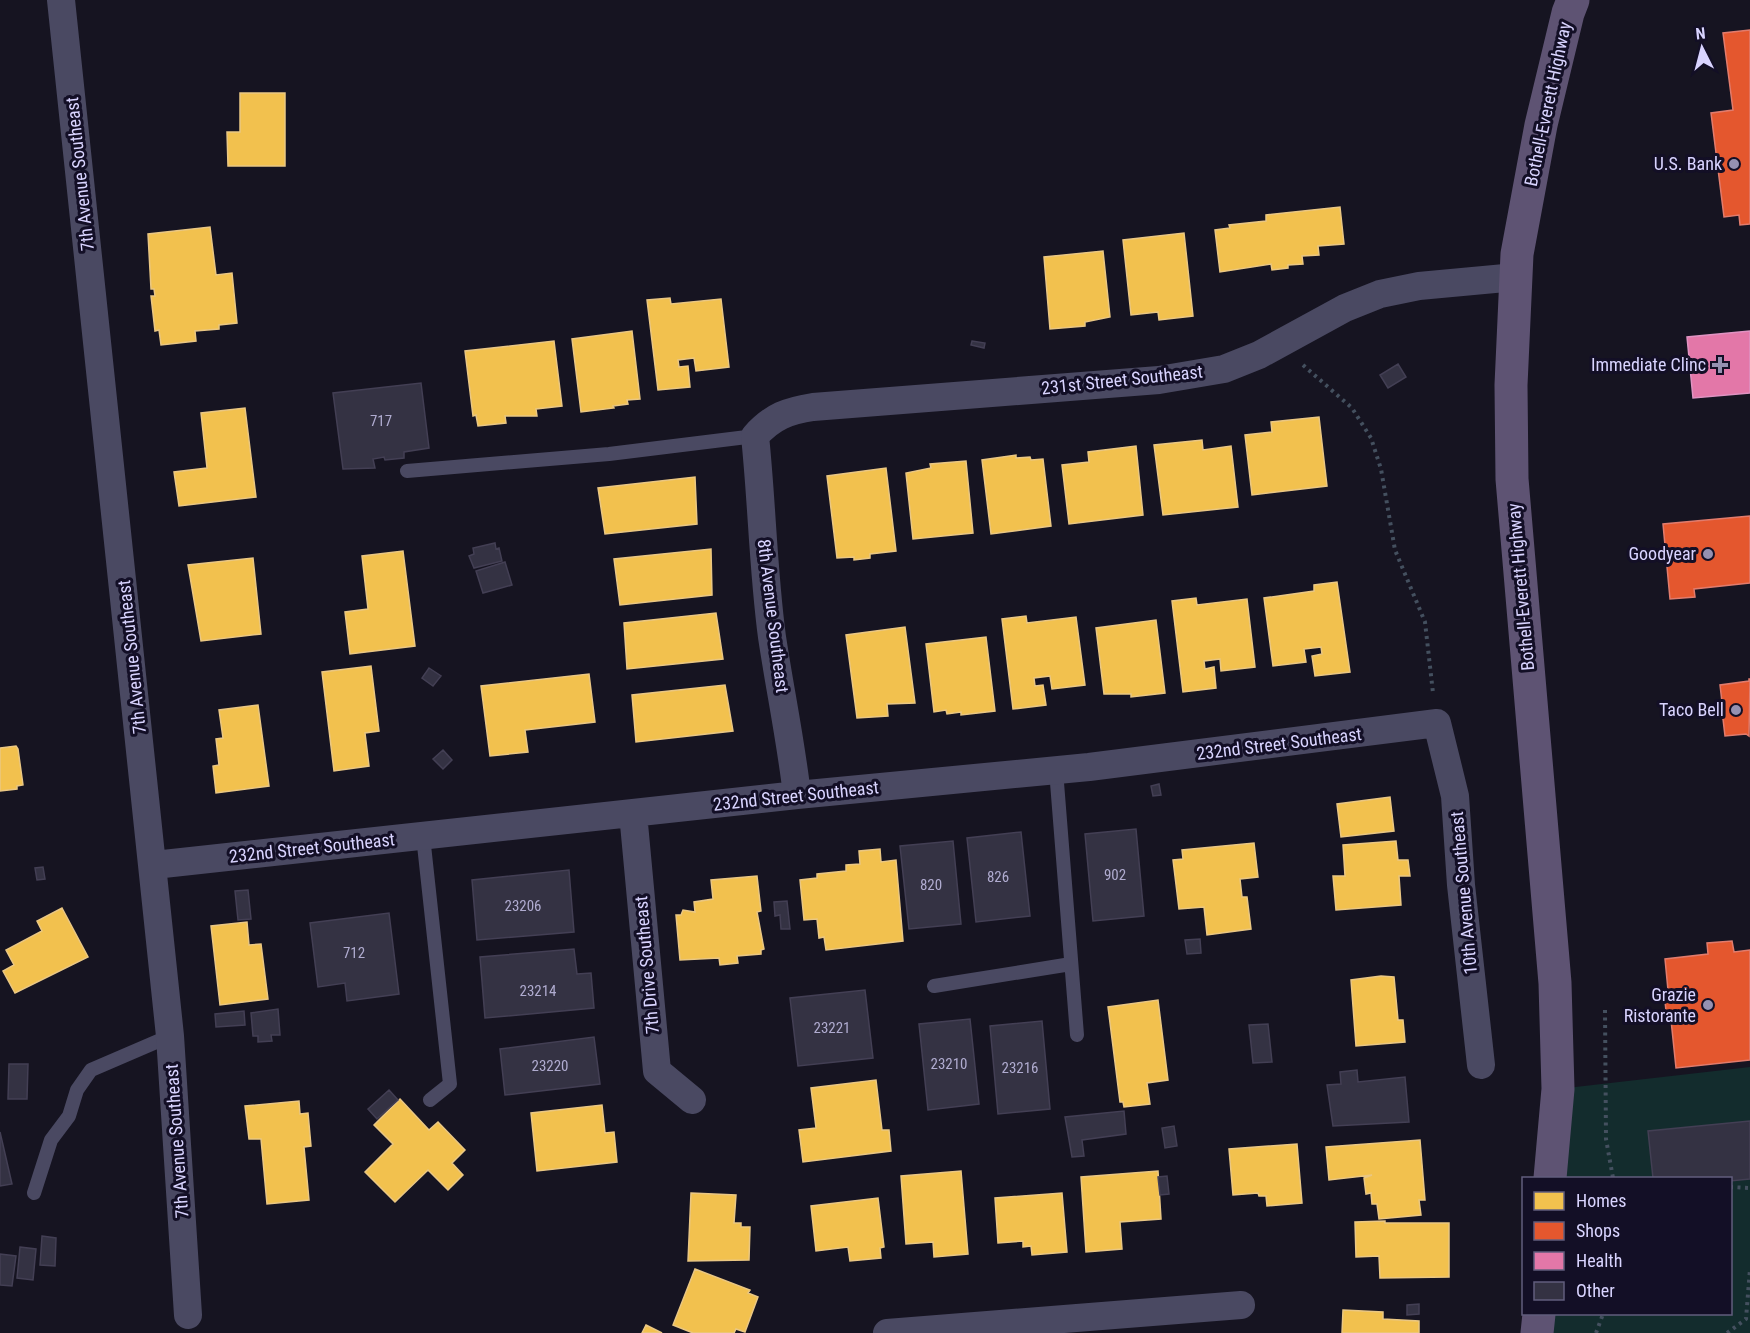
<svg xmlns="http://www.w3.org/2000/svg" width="1750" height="1333" viewBox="0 0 1750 1333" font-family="'Roboto Condensed',sans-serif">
	<rect width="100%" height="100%" fill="#161421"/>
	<path fill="#132c2d" d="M1750,1067V1333H1536L1538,1314H1730V1178H1550L1558,1089Z"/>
	<path fill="#f2c14e" stroke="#eac783" stroke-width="1.5" d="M240,93H285V166H228L227,132H240Z
		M1340,207L1344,244L1318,246L1319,255L1302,256L1303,264L1288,265V268L1272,270L1271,264L1220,272L1215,230L1230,228L1229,225L1266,221V215Z
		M210,227L216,275L232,273L237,323L219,325V329L195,331L196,341L161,345L159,330L155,331L151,296H155L154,289H151L148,234Z
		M1184,233L1193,316L1159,320L1158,312L1131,315L1123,240Z
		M1103,251L1110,317L1085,322V326L1050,329L1044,257Z
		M670,298L671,304L721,299L729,367L696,371L694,358L678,360L679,367L688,366L690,387L658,390L647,300Z
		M632,331L640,399L627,400L628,404L613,406L614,408L581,412L572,339Z
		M554,341L562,406L536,409L537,416H505L506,423L478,426L476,415L473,416L465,351Z
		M245,408L256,497L179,506L174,472L207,468L201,413Z
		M1319,417L1327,486L1252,495L1245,435L1272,432L1271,422Z
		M1202,440L1203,450L1231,446L1238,507L1163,515L1154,445Z
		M1136,446L1143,515L1069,524L1062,465L1089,462L1088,452Z
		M1016,455V458L1030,457L1031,460L1043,459L1051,526L991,534L982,460Z
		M966,461L973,533L913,539L906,473L931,468L930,464Z
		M886,468L896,551L870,554V558L854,560V557L837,558L827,476Z
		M695,477L697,524L605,534L598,488Z
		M711,549L712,595L620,605L614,559Z
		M403,551L415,646L350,654L345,612L368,609L362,556Z
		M253,558L261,634L201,641L188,565Z
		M1337,582L1350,672L1315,676L1312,656L1322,654L1321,647L1304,649L1306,662L1273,666L1264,598L1314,591V585Z
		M1196,598L1197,605L1247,599L1255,667L1221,671L1220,659L1204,661L1205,669L1214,667L1216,688L1183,692L1172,601Z
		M716,613L723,659L627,669L624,623Z
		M1026,616L1027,623L1076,617L1085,685L1052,689L1050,676L1034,678L1035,686L1043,685L1046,705L1013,709L1002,619Z
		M1156,620L1165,693L1131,697V694H1104L1096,628Z
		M905,627L915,703L887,704L888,716L857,718L846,635Z
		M986,637L995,711L961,715V712L947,714L946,710L934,712L926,644Z
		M371,666L379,731L365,733L369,766L334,771L322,672Z
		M589,674L595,722L525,730L528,752L490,756L481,686Z
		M725,685L733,731L636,742L632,695Z
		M258,705L269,786L216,793L213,766L219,765L216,739L223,738L219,710Z
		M16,746L18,749L23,785L17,786V789L0,791V748Z
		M1390,797L1394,831L1341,837L1337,804Z
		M1396,841L1398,860H1408L1410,876H1399L1401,905L1336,910L1333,876H1345L1343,845Z
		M1254,843L1258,877L1240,879L1242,897H1247L1251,929L1207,935L1204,907L1179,909L1173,860L1183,859L1182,850Z
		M880,849L881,862L896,860L903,941L826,950L824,937L819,938L817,919L804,920L800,880L817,878V874L846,871V865L860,864L859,851Z
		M757,876L761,911L757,912L764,949L761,950V954L737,956L738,963L720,965L719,958L680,960L676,915H681L683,910L695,912L694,902L713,899L711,880Z
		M62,908L88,957L15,993L3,971L14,965L6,950L42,931L37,921Z
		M247,922L249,945L261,944L268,999L220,1005L211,926Z
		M1381,976L1394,977L1398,1020H1403L1405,1042L1356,1046L1351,980Z
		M1158,1000L1168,1080L1147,1083L1150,1104L1124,1107L1123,1102H1120L1108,1007Z
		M876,1080L882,1130H889L891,1151L803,1162L799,1130L816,1128L811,1088Z
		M400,1099L429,1130L438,1122L465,1150L452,1163L463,1175L448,1190L428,1170L395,1202L365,1172L393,1144L374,1125Z
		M299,1101L300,1114L308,1113L311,1146L304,1147L309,1200L267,1204L261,1139H249L245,1106Z
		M602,1105L605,1133L614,1132L617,1162L537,1171L531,1113Z
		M1420,1140L1425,1200H1419L1421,1215L1379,1219L1377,1204H1372L1371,1193L1366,1194L1364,1178L1372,1175L1329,1180L1326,1147Z
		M1297,1144L1302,1203L1267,1206L1266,1196H1259L1258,1193L1233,1195L1229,1149Z
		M961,1171L968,1254L934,1257L933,1242L906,1244L901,1176Z
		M1158,1171L1161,1219L1120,1222L1122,1249L1086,1252L1081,1177Z
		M691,1193L736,1195L734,1223H741V1227H750L749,1260L688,1261Z
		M1062,1193L1067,1252L1032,1255L1031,1246L1023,1247V1241L998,1243L995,1198Z
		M878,1198L884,1247L880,1248L881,1258L850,1261L848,1247L816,1251L811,1206Z
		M1385,1221V1223H1449V1277L1380,1278L1379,1256L1356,1257L1355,1222Z
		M695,1269L750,1290L748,1293L758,1297L745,1332L736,1329L734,1333H693L673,1325Z
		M1343,1310L1383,1312V1319L1419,1321V1333H1342Z
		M646,1325L662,1333H642Z"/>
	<path fill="#e4572e" stroke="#e17c6d" stroke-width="1.5" d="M1750,30V224L1740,225L1739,215L1724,217L1711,113L1733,110L1723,33Z
		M1750,516V583L1694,589L1695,597L1670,599L1663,524Z
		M1749,679H1750L1749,736L1746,734L1725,736L1723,719L1720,716H1723L1722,704L1719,702H1722L1720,685L1749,681Z
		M1732,941L1734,952L1750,950V1060L1676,1068L1671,1020L1667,1021L1664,991L1668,990L1665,959L1708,954L1707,943Z"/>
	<path fill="#e377a8" stroke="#e093c2" stroke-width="1.5" d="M1750,331V393L1693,398L1687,337Z"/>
	<path fill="#343243" stroke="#433f54" stroke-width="1.5" d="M972,341L985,343L984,348L971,345Z
		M1398,364L1406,377L1388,388L1380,375Z
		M421,383L429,448L404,452V458L385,460L384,457L373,459L375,468L343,469L333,393Z
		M495,543L496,549L499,548L502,561L474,568L469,556L474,554L473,548Z
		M505,562L512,585L483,593L476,571Z
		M429,668L441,676L433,686L422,678Z
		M443,750L452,760L443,769L433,759Z
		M1159,784L1161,795L1153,796L1151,786Z
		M1136,829L1144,916L1093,921L1085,834Z
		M1021,832L1030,916L976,922L967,838Z
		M953,841L961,924L909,929L900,846Z
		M43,867L45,879L37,880L35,868Z
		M569,870L574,932L477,940L472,880Z
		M248,890L251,919L238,920L235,891Z
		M787,901L790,929H781L780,915L775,916L774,902Z
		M389,913L399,994L347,1001L345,983L318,987L310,923Z
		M1200,939L1201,953L1187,954L1185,940Z
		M574,949L577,974L591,973L594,1008L485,1018L480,957Z
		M865,990L873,1058L798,1066L790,998Z
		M278,1009L280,1035H271L272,1041L258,1042V1036H253L251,1013Z
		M244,1011L245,1025L216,1027L215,1014Z
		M970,1019L979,1104L928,1110L919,1024Z
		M1042,1021L1050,1109L998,1114L990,1026Z
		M1268,1024L1272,1062L1253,1063L1249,1025Z
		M594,1037L600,1084L505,1095L500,1049Z
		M9,1064H28L27,1099H8Z
		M1357,1070L1358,1082L1405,1077L1409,1122L1333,1126L1327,1085L1341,1084L1340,1072Z
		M389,1090L398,1100L377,1119L368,1109Z
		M1124,1111L1126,1134L1082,1140L1084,1156L1072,1157L1065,1117Z
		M1750,1121V1179L1730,1181V1178H1653L1648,1131Z
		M1174,1126L1177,1146L1165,1148L1162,1128Z
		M0,1132L12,1184L0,1186Z
		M1167,1176L1169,1194L1160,1195L1158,1177Z
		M42,1236L56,1238L55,1266L40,1265Z
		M20,1247L36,1249L33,1280L17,1278Z
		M0,1254L16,1256L12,1286L0,1285Z
		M1419,1304V1314L1407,1315V1305Z"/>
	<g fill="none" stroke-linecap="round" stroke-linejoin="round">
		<path stroke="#44505f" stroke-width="4" stroke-dasharray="3 4.5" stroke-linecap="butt" d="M1303,365L1352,408L1371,438L1381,469L1395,550L1425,622L1433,693
			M1605,1010L1606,1139L1613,1178
			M1730,1187L1750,1188
			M1596,1333L1603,1314
			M1727,1333L1746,1319L1750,1269"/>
		<path stroke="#4a4962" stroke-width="14" d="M407,471L609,454L755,436
			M1056,770L1077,1035
			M423,836L450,1084L430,1100
			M934,986L1071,964
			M34,1193L51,1140L69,1116L77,1090L91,1070L170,1036"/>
		<path stroke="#4a4962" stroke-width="28" d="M61,0L170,1036L188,1315
			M797,795C791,742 780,690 772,637C763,570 762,503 755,436C773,416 788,411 813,407L1159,380L1224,369L1259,355L1345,308L1380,294L1419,286L1516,277
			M633,813L657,1071L692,1100
			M154,865L797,795L1089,767L1437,723L1455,796L1461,885L1481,1065
			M887,1333L1241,1305"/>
		<path stroke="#5e5373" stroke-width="33" d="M1550,1178L1558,1089L1555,983L1512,479L1511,385L1517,254L1541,125L1568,13L1573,0
			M1537,1333L1539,1314"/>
	</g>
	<g fill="#9591b1" stroke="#130f26" stroke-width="2">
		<circle cx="1734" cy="164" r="6"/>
		<path d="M1717 356h6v6h6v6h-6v6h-6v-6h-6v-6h6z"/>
		<circle cx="1708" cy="554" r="6"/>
		<circle cx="1736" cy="710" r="6"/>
		<circle cx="1708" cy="1005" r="6"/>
	</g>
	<g text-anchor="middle" stroke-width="6" stroke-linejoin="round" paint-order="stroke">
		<g font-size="15" fill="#b0acd0">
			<text x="381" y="426">717</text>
			<text x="1115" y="880">902</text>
			<text x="998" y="882">826</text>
			<text x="931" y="890">820</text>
			<text x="523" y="911">23206</text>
			<text x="354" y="958">712</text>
			<text x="538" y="996">23214</text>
			<text x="832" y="1033">23221</text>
			<text x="949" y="1069">23210</text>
			<text x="550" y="1071">23220</text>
			<text x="1020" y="1073">23216</text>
		</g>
		<g font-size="18" fill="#d9d4ff" stroke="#130f26">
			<text transform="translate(1548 104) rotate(-78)" y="6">Bothell-Everett Highway</text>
			<text transform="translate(80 174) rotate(-96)" y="6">7th Avenue Southeast</text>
			<text transform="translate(1122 380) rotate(-6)" y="6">231st Street Southeast</text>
			<text transform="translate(1521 587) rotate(-95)" y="6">Bothell-Everett Highway</text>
			<text transform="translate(773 616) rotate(83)" y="6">8th Avenue Southeast</text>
			<text transform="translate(132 657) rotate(-96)" y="6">7th Avenue Southeast</text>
			<text transform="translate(1279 744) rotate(-7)" y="6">232nd Street Southeast</text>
			<text transform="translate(796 796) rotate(-6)" y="6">232nd Street Southeast</text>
			<text transform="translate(312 848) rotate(-6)" y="6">232nd Street Southeast</text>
			<text transform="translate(1464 893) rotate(-95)" y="6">10th Avenue Southeast</text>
			<text transform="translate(647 965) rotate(-95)" y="6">7th Drive Southeast</text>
			<text transform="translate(177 1141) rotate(-94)" y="6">7th Avenue Southeast</text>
		</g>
		<g font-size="18" fill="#d9d4ff" stroke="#130f26" text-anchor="end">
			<text x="1722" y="170">U.S. Bank</text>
			<text x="1706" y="371">Immediate Clinc</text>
			<text x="1696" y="560">Goodyear</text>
			<text x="1724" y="716">Taco Bell</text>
			<text x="1696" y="1001">Grazie<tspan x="1696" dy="21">Ristorante</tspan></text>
		</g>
	</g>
	<rect x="1522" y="1177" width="210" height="138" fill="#130f26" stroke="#625e7d" stroke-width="1.5"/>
	<rect x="1534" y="1192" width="30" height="18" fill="#f2c14e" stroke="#625e7d" stroke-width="1.5"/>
	<text x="1576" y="1207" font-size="18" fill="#d9d4ff">Homes</text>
	<rect x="1534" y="1222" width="30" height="18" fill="#e4572e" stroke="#625e7d" stroke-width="1.5"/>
	<text x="1576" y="1237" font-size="18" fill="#d9d4ff">Shops</text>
	<rect x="1534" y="1252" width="30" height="18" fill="#e377a8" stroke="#625e7d" stroke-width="1.5"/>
	<text x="1576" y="1267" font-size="18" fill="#d9d4ff">Health</text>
	<rect x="1534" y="1282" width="30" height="18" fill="#343243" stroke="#625e7d" stroke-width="1.5"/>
	<text x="1576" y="1297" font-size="18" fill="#d9d4ff">Other</text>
	<g transform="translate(1702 48) rotate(354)" stroke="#130f26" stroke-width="4.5" paint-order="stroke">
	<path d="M0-4.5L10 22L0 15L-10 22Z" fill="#d9d4ff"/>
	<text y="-9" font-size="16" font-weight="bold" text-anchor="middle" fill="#d9d4ff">N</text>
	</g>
</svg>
